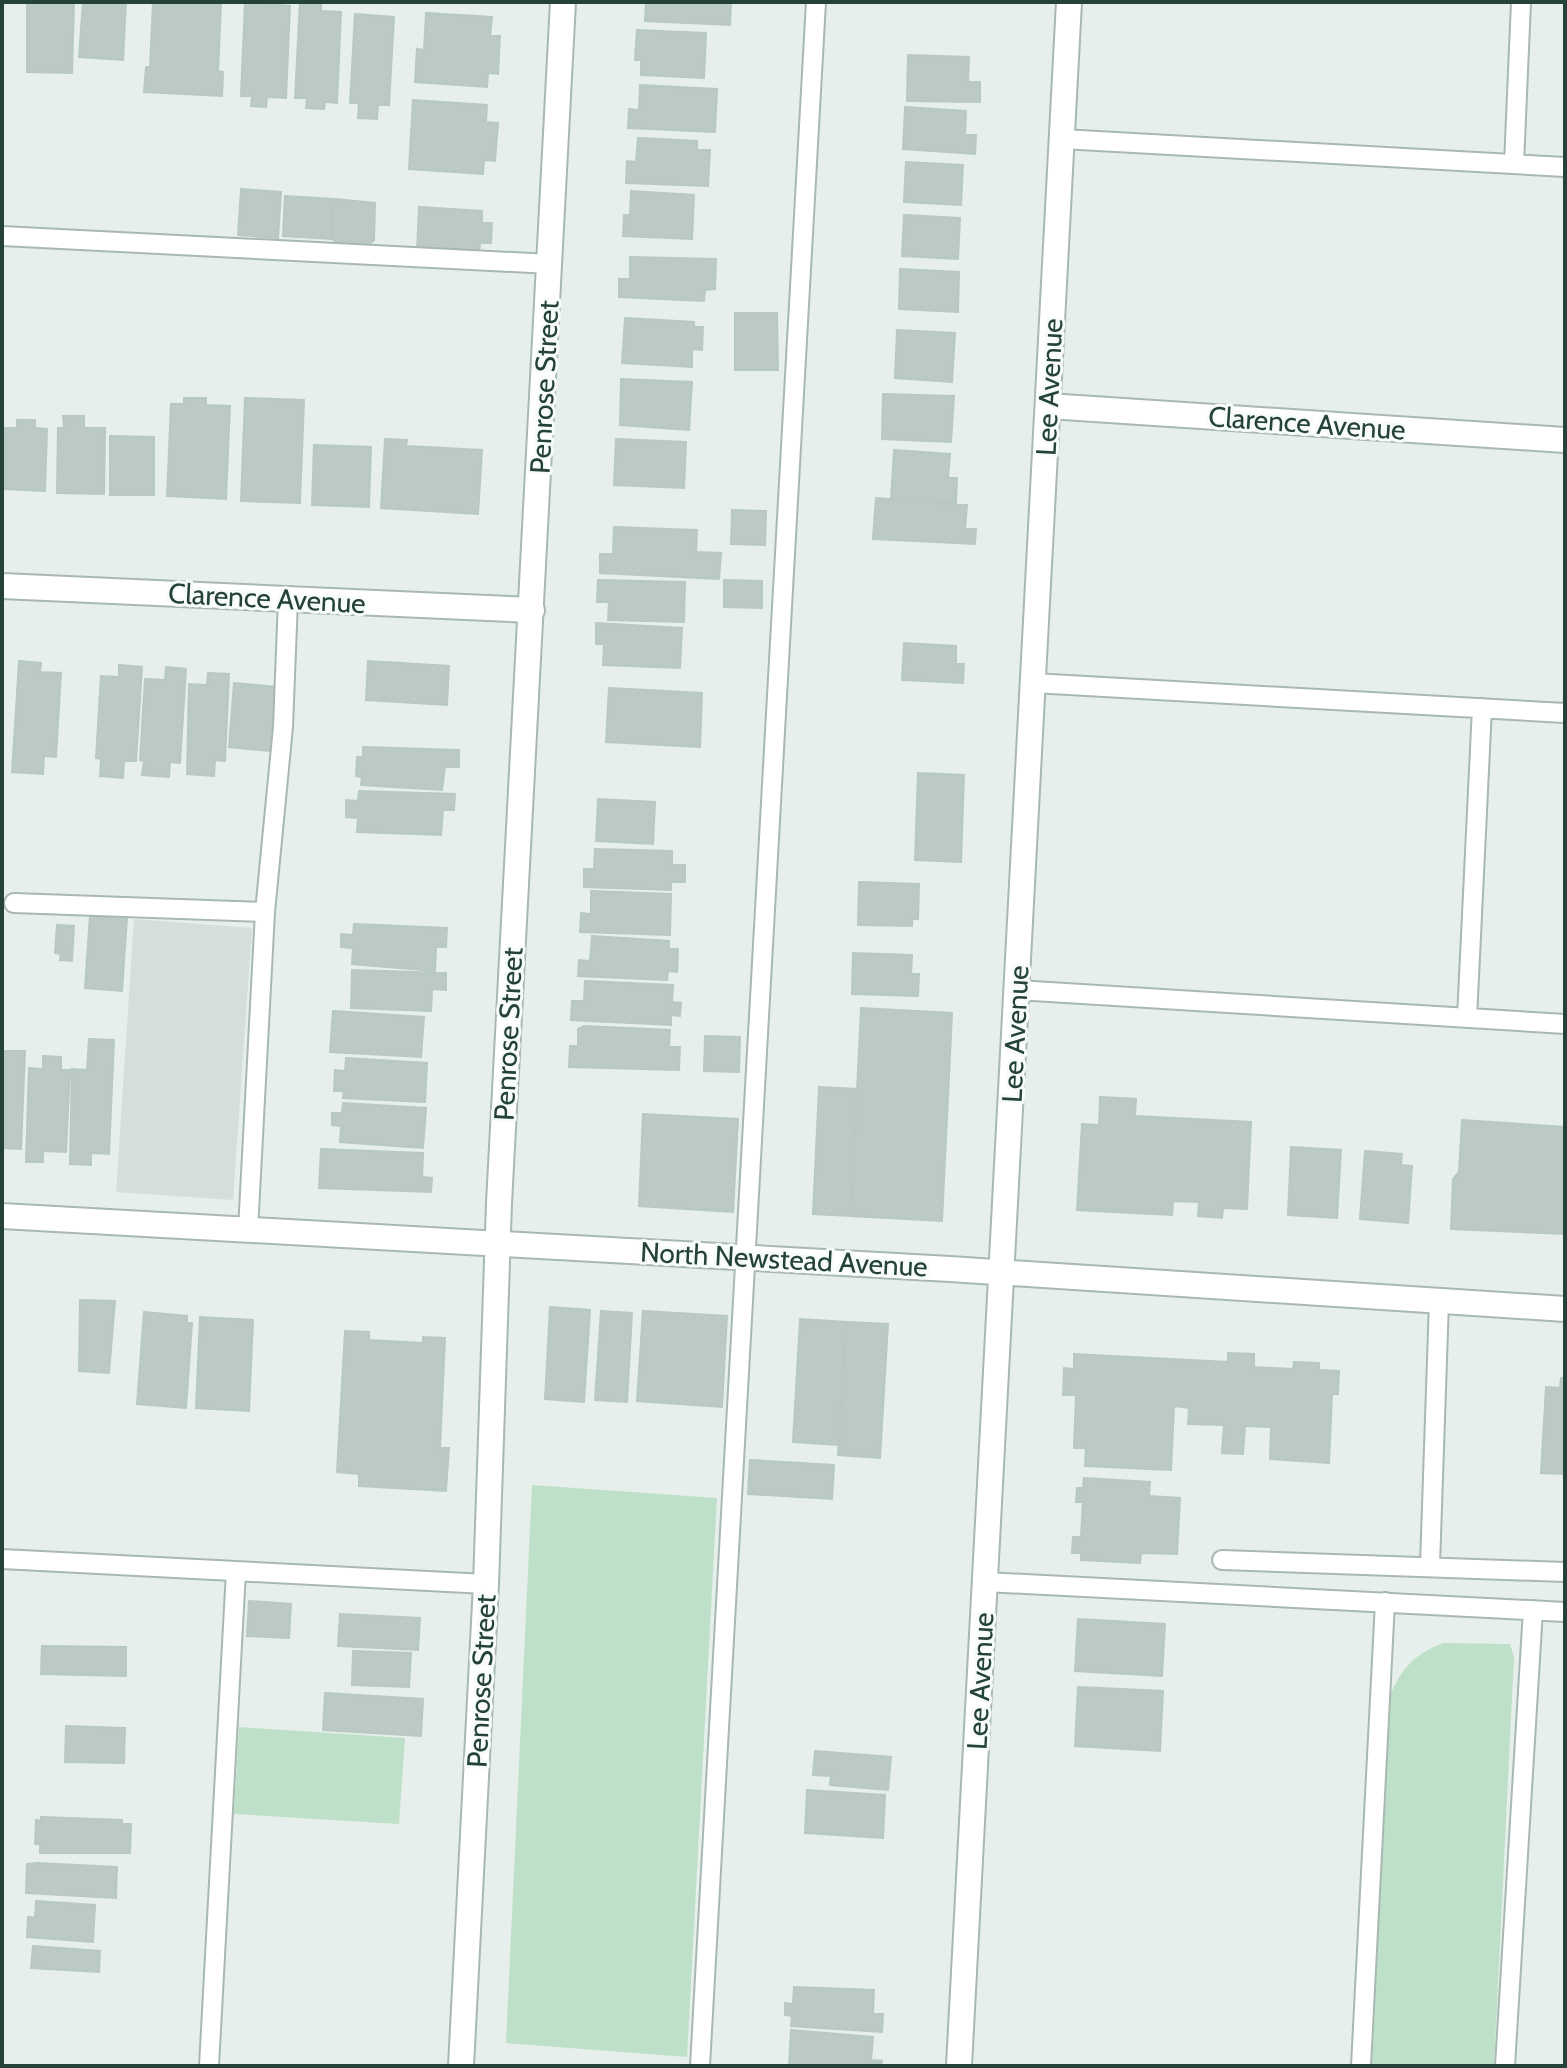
<svg xmlns="http://www.w3.org/2000/svg" width="1567" height="2068" viewBox="0 0 1567 2068" font-family="Cabin,sans-serif">
	<rect width="100%" height="100%" fill="#e6efeb"/>
	<path fill="#d4dfda" d="M134,919L252,928L233,1200L116,1192Z"/>
	<path fill="#bfe0c8" d="M532,1485L717,1498L687,2057L506,2043Z
		M1443,1643L1510,1644L1514,1657L1494,2066H1372L1389,1698C1401,1669 1413,1655 1443,1643Z
		M239,1727L405,1738L399,1824L234,1814Z"/>
	<path fill="#bbcac4" stroke="#b8c9c2" stroke-width="2" d="M27,2H74L72,73L27,72Z
		M83,2H126L123,60L79,57Z
		M153,2L221,4L218,71L223,72L222,96L144,92L146,67H150Z
		M245,2L290,6L286,98L267,97L266,107L251,106L252,96H241Z
		M300,2H321V11L341,12L337,103L325,102L324,109L306,108L307,98H295Z
		M646,2L731,3L730,25L645,21Z
		M426,13L492,17L490,36H500L498,74L488,73L487,87L415,82L417,49L424,50Z
		M355,14L394,17L389,105H378L377,119L358,118L359,103H350Z
		M637,30L706,33L704,78L641,75V60H635Z
		M908,55L969,57L968,82H980V102L907,101Z
		M640,85L717,89L715,132L628,128L629,109L639,110Z
		M413,100L487,105L486,122L498,123L495,161L484,160L483,174L409,169Z
		M905,107L966,111L965,135H976L975,154L903,149Z
		M638,138L697,141V150H710L708,186L626,183L627,161L636,162Z
		M906,162L963,165L961,205L904,202Z
		M241,189L281,192L278,238L238,235Z
		M631,191L694,195L692,239L623,236L624,215H630Z
		M285,196L333,199L331,239L283,236Z
		M334,199L375,203L374,240L369,245L337,244L332,238Z
		M419,207L482,211V223H492L491,243H480L479,255L417,251Z
		M904,215L960,218L958,259L902,256Z
		M630,257L716,259L715,289L705,290L704,301L619,297V279H630Z
		M900,269L959,272L958,312L899,309Z
		M735,313H777L778,370H735Z
		M625,318L694,322V327H703L702,350L692,349V367L622,363Z
		M897,330L955,333L952,382L895,378Z
		M621,379L692,382L689,430L620,425Z
		M883,394L954,396L951,442L882,439Z
		M184,398H206V405L230,406L226,499L167,496L171,404H184Z
		M245,398L304,400L300,503L241,501Z
		M63,416H84V428H105L104,494L57,493L58,428H64Z
		M17,420H35V428L47,429L45,491L2,489V428H17Z
		M110,436L154,437V495H110Z
		M385,439L407,440L406,446L482,450L478,514L381,508Z
		M616,439L686,442L684,488L614,485Z
		M314,445L371,447L369,507L312,505Z
		M894,450L950,454L948,478H957L956,503L891,499Z
		M876,498L967,505L965,529H976L975,544L873,539Z
		M732,510L766,511L765,545L731,544Z
		M614,527L697,530L696,552L721,553L719,579L600,573V554H613Z
		M598,580L685,582L684,622L608,620L609,602H597Z
		M724,580L762,581V608L724,607Z
		M596,623L682,628L680,668L603,665L604,644H596Z
		M904,643L956,646V664H964L963,683L902,680Z
		M19,661L41,663L40,672L61,673L56,757L44,756L43,774L12,772Z
		M368,661L449,666L447,705L366,700Z
		M119,665L142,667L136,761H124L123,778L100,776L101,759L96,758L101,676L119,677Z
		M166,667L186,669L180,763L170,762L169,777L142,775L144,761L140,760L145,679L165,680Z
		M208,673L229,674L225,761L215,760L214,776L187,774L189,684L207,685Z
		M234,683L277,687L270,751L229,747Z
		M609,688L702,693L700,747L606,742Z
		M363,747L459,750V767H445L442,790L361,785L362,777L356,776L357,757H363Z
		M918,773L964,775L961,862L915,860Z
		M359,791L455,794L454,810H443L441,835L357,832L358,818L346,817V800L358,801Z
		M598,799L655,802L653,844L596,841Z
		M595,849L672,851V865H685V882H671V890L584,887V869H594Z
		M859,882L919,884L918,919H912V926L858,925Z
		M591,891L671,894L670,935L580,932L581,913L591,914Z
		M90,915L127,918L122,991L85,988Z
		M354,924L447,928L446,947H436L435,971L352,964L353,948L341,947V934L353,935Z
		M57,925L74,926L72,961L60,960L61,954L55,953Z
		M592,936L669,941V949H678L677,972L668,971L667,980L578,976L579,960L590,961Z
		M853,953L912,955L911,974H919L918,996L852,994Z
		M352,970L446,973V990L432,989L431,1011L351,1008Z
		M585,981L673,985L672,1002L681,1003L680,1016L671,1015V1025L571,1020L572,1001H584Z
		M861,1008L952,1013L942,1221L851,1216Z
		M333,1011L424,1017L421,1057L330,1052Z
		M584,1026L670,1030L669,1047H680L679,1070L569,1067L570,1046H578V1029Z
		M705,1036L740,1037L739,1072L704,1071Z
		M89,1039L114,1040L109,1154L91,1153V1165L70,1164L72,1069L87,1070Z
		M2,1051H25L21,1149L2,1148Z
		M43,1056L61,1057V1070H70L66,1152L43,1151V1162H26L29,1068L43,1069Z
		M346,1058L427,1063L425,1102L343,1098L344,1091H334L335,1070L345,1071Z
		M819,1087L857,1089L851,1216L813,1214Z
		M1100,1097L1136,1099L1135,1116L1251,1122L1247,1209L1223,1208L1222,1218L1198,1216L1199,1202L1173,1201L1172,1215L1077,1210L1082,1124L1099,1125Z
		M343,1103L426,1108L423,1148L340,1142L341,1126L332,1125V1113H342Z
		M643,1114L738,1119L733,1212L639,1206Z
		M1462,1120L1565,1127V1234L1451,1229L1453,1179L1459,1172Z
		M1291,1147L1341,1150L1337,1218L1288,1215Z
		M321,1149L423,1153L422,1177L432,1178L431,1192L319,1188Z
		M1365,1151L1402,1154L1401,1165L1412,1166L1408,1223L1360,1219Z
		M80,1300L115,1301L109,1373L79,1371Z
		M550,1307L590,1310L584,1402L545,1399Z
		M601,1311L632,1313L627,1402L595,1400Z
		M643,1311L727,1316L722,1407L637,1401Z
		M144,1312L187,1316V1323H192L186,1408L137,1404Z
		M200,1317L253,1320L249,1411L196,1408Z
		M800,1319L846,1322L839,1445L793,1442Z
		M846,1322L888,1324L880,1458L838,1455Z
		M345,1331L369,1332V1340L423,1343V1337L445,1338L440,1448H449L446,1491L359,1486V1474L337,1472Z
		M1228,1353L1254,1354V1367L1293,1369L1294,1362L1319,1363V1370L1339,1371L1338,1394H1332L1329,1463L1270,1459L1271,1427L1245,1426L1243,1454L1222,1453L1224,1425L1188,1424L1189,1408L1174,1406L1171,1470L1085,1466L1086,1448H1074L1076,1395H1063L1064,1368L1074,1369V1354L1228,1362Z
		M1561,1378H1565V1474L1541,1473L1546,1387L1560,1388Z
		M750,1460L834,1465L832,1499L748,1494Z
		M1084,1478L1150,1482L1149,1496L1180,1498L1177,1554L1141,1553L1140,1563L1081,1560V1553H1072L1073,1537H1081L1083,1502H1076L1077,1488H1083Z
		M249,1601L291,1604L289,1638L247,1636Z
		M340,1614L420,1618L418,1650L338,1646Z
		M1078,1619L1165,1624L1162,1676L1075,1671Z
		M42,1646L126,1647V1676L41,1674Z
		M353,1651L411,1653L409,1687L352,1685Z
		M1078,1687L1163,1691L1160,1751L1075,1746Z
		M325,1693L423,1699L421,1736L323,1730Z
		M66,1726L125,1728L124,1763L65,1762Z
		M815,1751L891,1757L888,1790L830,1785L831,1776L813,1775Z
		M807,1790L885,1795L883,1838L805,1833Z
		M41,1817L122,1820V1824H131L130,1853H40V1844H35L36,1820L41,1821Z
		M38,1863L117,1867L116,1898L26,1893L27,1864Z
		M36,1901L95,1905L93,1942L27,1937L28,1917L35,1918Z
		M33,1946L100,1951L99,1972L31,1968Z
		M794,1987L874,1990L873,2014H883L882,2032L791,2026L792,2016L785,2015V2003L793,2004Z
		M791,2030L873,2037L871,2060L882,2061L881,2066H789Z"/>
	<g fill="none" stroke-linecap="round" stroke-linejoin="round">
		<defs>
			<path id="service" d="M1062,139L1565,167
				M1514,164L1521,2
				M2,236L550,264
				M1033,683L1565,713
				M14,903L265,912
				M1017,990L1565,1024
				M1467,1018L1482,708
				M248,1230L265,912L283,727L288,599
				M2,1559L486,1584
				M1222,1560L1565,1572
				M1430,1565L1439,1301
				M985,1582L1565,1612
				M209,2066L236,1571
				M700,2066L816,2
				M1361,2066L1385,1602
				M1505,2066L1533,1610"/>
			<path id="minor" d="M1048,406L1565,440
				M2,586L532,610
				M461,2066L486,1584L499,1203L563,2"/>
			<path id="tertiary" d="M2,1216L950,1269L1565,1309
				M959,2066L1069,2"/>
		</defs>
		<use href="#service" stroke="#a8b8b2" stroke-width="22"/>
		<use href="#minor" stroke="#a8b8b2" stroke-width="28"/>
		<use href="#tertiary" stroke="#a8b8b2" stroke-width="28"/>
		<use href="#service" stroke="#fff" stroke-width="18"/>
		<use href="#minor" stroke="#fff" stroke-width="24"/>
		<use href="#tertiary" stroke="#fff" stroke-width="24"/>
	</g>
	<g text-anchor="middle" stroke-width="6" stroke-linejoin="round" paint-order="stroke">
		<g font-size="28" fill="#24423a" stroke="#f7fbf9">
			<text transform="translate(544 387) rotate(-87)" y="10">Penrose Street</text>
			<text transform="translate(1049 387) rotate(-87)" y="10">Lee Avenue</text>
			<text transform="translate(1307 423) rotate(4)" y="10">Clarence Avenue</text>
			<text transform="translate(267 598) rotate(3)" y="10">Clarence Avenue</text>
			<text transform="translate(508 1034) rotate(-87)" y="10">Penrose Street</text>
			<text transform="translate(1015 1034) rotate(-87)" y="10">Lee Avenue</text>
			<text transform="translate(784 1259) rotate(3)" y="10">North Newstead Avenue</text>
			<text transform="translate(481 1681) rotate(-87)" y="10">Penrose Street</text>
			<text transform="translate(980 1681) rotate(-87)" y="10">Lee Avenue</text>
		</g>
	</g>
	<rect width="1567" height="2068" fill="none" stroke="#24423a" stroke-width="8"/>
</svg>
